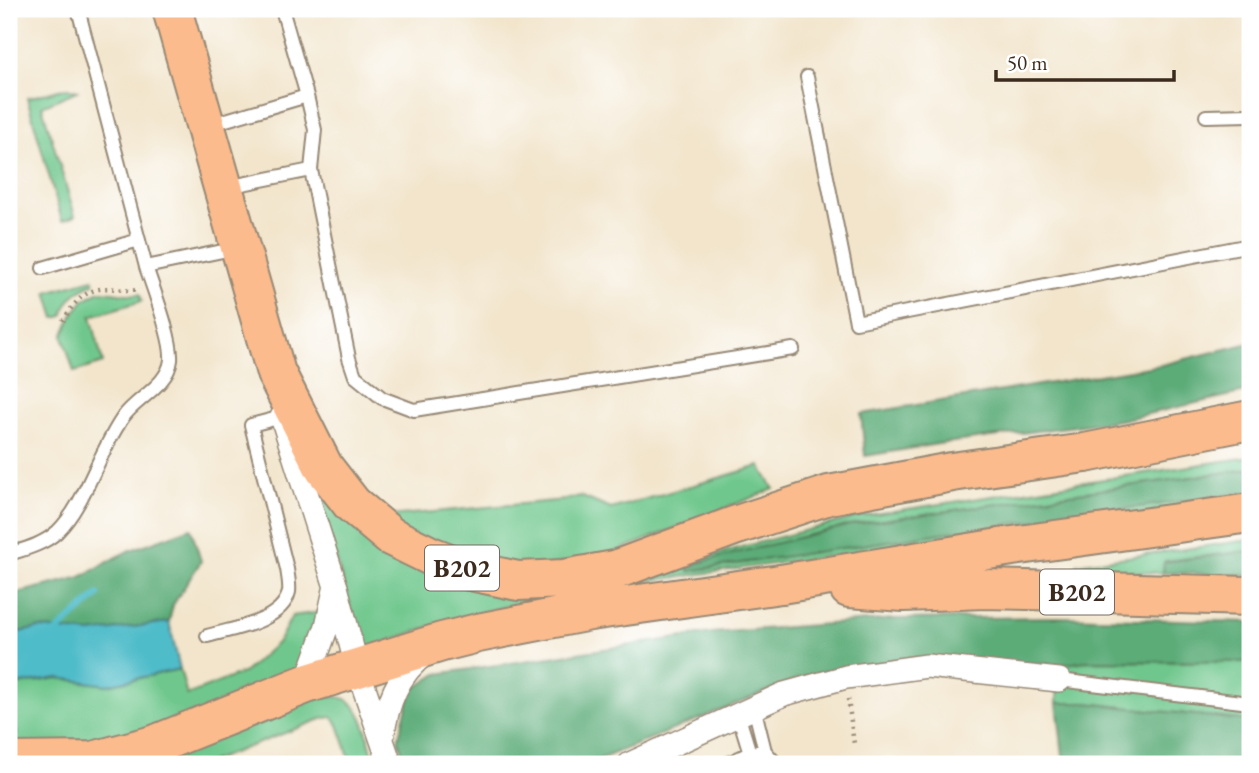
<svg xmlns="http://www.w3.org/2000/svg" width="1259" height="773" viewBox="0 0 1259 773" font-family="'EB Garamond',serif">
	<rect width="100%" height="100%" fill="#fff"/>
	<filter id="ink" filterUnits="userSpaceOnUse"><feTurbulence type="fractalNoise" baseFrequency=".0143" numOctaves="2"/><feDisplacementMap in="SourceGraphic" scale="14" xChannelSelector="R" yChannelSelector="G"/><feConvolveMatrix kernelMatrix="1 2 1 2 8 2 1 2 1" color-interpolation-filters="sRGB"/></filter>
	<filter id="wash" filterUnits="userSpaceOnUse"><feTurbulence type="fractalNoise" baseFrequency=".00686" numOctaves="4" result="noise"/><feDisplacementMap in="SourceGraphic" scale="28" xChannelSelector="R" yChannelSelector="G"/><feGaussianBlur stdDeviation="1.57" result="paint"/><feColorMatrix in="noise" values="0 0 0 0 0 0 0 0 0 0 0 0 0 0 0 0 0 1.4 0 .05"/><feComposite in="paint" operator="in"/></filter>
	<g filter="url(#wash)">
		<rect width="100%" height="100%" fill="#f2e5cc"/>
		<path fill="#70c78d" stroke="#567856" stroke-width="2" d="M67,88L77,91L42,106L75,216L62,221L27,98Z
			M93,279L94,283C78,290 67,298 63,316L55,318L47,292Z
			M100,291C114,291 126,296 140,294L142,301L91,316L103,363L74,372L63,336L73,314L85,299Z
			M1250,457V469L854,524L688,565L689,571L942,533L1250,492V498L606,587L673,565L861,516Z
			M309,463L389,516L565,500L580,496L611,509L760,466L774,489L595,560L528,567L522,602L446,621L362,650Z
			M1250,540V551L1165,561L1163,573L1076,570L1077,564Z
			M322,612L315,636L302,661L316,697C325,697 337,695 345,699C365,708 368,740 374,759L351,762L338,725L333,717L324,718L204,764H9V734H17L9,699V686L58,678L107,685L180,669L187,695L245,672L279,641L292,616Z
			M1086,661L1250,662V721L1086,703H1057L1059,665Z"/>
		<path fill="#5cac78" stroke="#4c6b4b" stroke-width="2" d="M1250,343V391L1121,420L938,444L865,456L861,414L1161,365Z
			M1250,469V492L942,533L689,571L688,565L854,524Z
			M191,528L201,561L173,605L169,622L91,633L40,628L9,634V595L81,577L128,551Z
			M1250,551V575L1163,573L1164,562Z
			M1061,617L1250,622V662L1086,661L1059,665L925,659L843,667L803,677L588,764H406L398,740L411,691L437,674L711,633L895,619Z
			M1057,703H1086L1250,721V764H1064Z"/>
		<path fill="#4fbcc9" stroke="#457374" stroke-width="2" d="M169,622L180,669L107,685L58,678L9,686V634L40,628L91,633Z"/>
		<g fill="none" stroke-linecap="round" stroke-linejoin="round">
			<path stroke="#4fbcc9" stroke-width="7" d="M54,634L98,595"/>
		</g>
	</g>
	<g filter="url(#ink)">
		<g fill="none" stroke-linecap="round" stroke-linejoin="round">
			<defs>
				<path id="service" d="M78,9L146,267L237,248
					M807,77L856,322L1250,245
					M307,96L315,130L311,170
					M1206,116L1250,115
					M209,125L307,96L282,9
					M227,187L311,170L349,358L355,376L382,398L414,410L793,349
					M43,268L139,240
					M9,554C25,549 44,544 57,532C86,504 99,450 124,416C137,398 168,385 171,360C173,340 153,288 146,267
					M207,636C232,629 282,622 289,592C290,585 288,576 287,569L251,425L282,417
					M1059,680L1250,703
					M754,707L765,751L776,764
					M738,714L750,753
					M726,764L750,753L765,751"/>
				<path id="minor" d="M282,417L336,587L357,667L390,764
					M306,684L327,626L335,590
					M382,738C387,704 397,674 426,653
					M630,764L784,694L846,677L927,666L1059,680"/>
				<path id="trunk" d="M172,9L276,373L324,468L352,504L390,536L431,556L470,571L518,581L564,579L615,570L734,526L829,495L952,472L1085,453
					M9,762L93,761L154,745L306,684L442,642L478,633L590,611L781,584"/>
				<path id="motorway" d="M1085,453L1250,420
					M781,584L1012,546L1250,513
					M849,588L904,592L985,589L1250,596"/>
			</defs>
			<use href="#service" stroke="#968875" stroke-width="16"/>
			<use href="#minor" stroke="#968875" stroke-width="26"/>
			<use href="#trunk" stroke="#968875" stroke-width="42"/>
			<use href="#motorway" stroke="#968875" stroke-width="42"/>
			<path stroke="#968875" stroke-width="4.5" stroke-dasharray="2 5" stroke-linecap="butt" d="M63,321C76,299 89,285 116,289C124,290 130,291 138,290
				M848,699L854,744"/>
			<use href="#service" stroke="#fff" stroke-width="12"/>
			<use href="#minor" stroke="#fff" stroke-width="23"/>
			<use href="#trunk" stroke="#fbbb8c" stroke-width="38"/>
			<use href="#motorway" stroke="#fbbb8c" stroke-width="38"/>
		</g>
	</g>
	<g text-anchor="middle" stroke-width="5" stroke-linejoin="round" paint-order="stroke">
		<g fill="#fff" stroke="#766a62" stroke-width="2">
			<rect x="425" y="545.5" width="74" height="45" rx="5"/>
			<rect x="1040" y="569.5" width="74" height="45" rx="5"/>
		</g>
		<g font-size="26" font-weight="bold" fill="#3b2a1e">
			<text x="462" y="577">B202</text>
			<text x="1077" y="601">B202</text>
		</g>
	</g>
	<rect width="1259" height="773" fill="none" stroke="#fff" stroke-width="35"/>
	<path d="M996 70v10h178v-10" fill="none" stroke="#3b2a1e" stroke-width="3.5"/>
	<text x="1007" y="70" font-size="21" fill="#3b2a1e" stroke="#ffffff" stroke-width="5" paint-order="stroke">50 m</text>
</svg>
